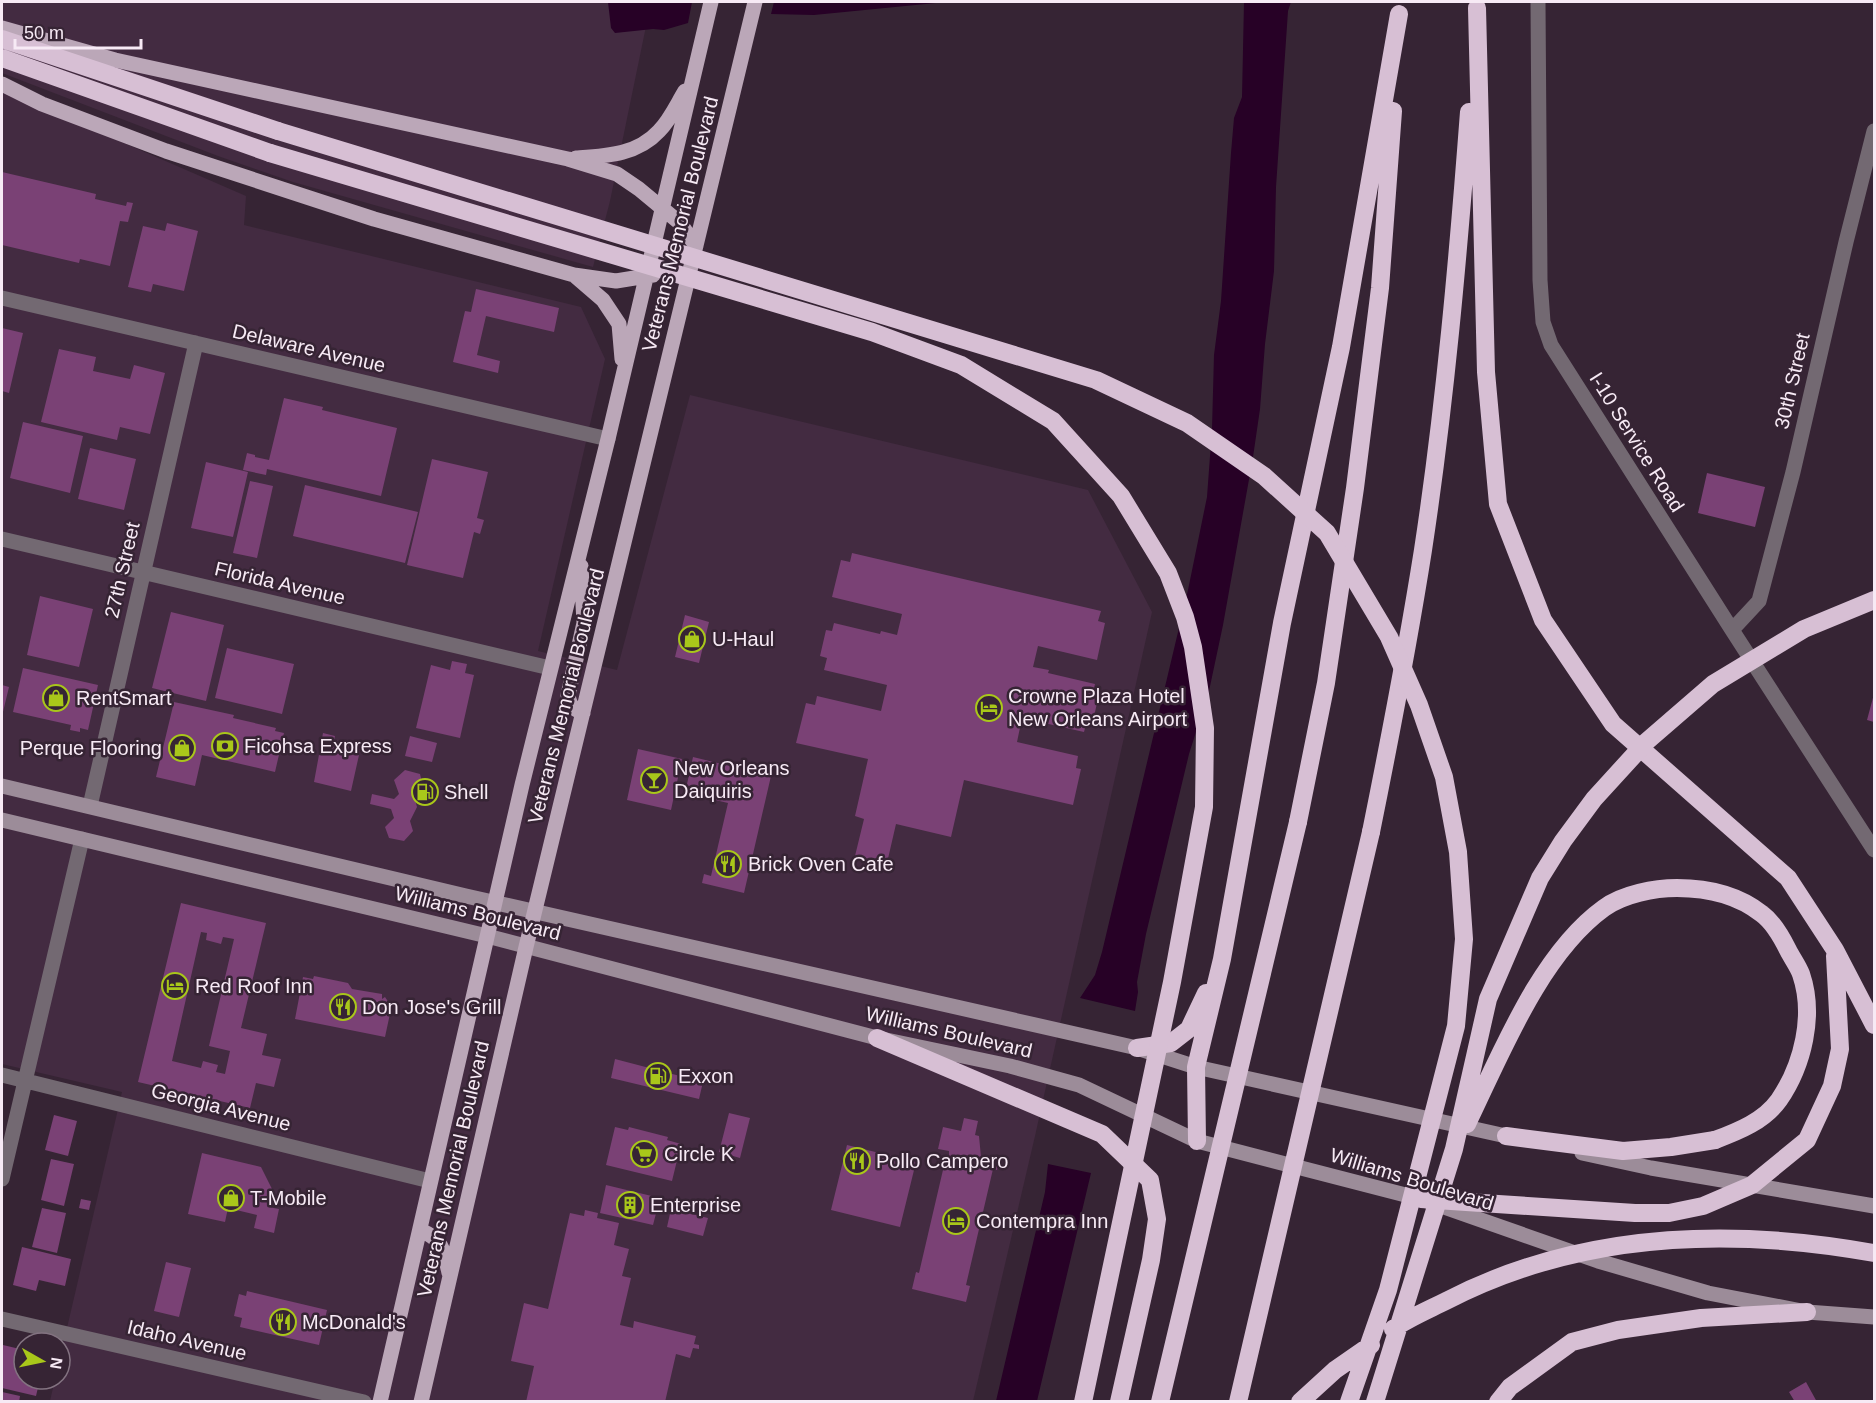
<svg xmlns="http://www.w3.org/2000/svg" width="1876" height="1403" viewBox="0 0 1876 1403" font-family="Helvetica,sans-serif">
	<rect width="100%" height="100%" fill="#362434"/>
	<path fill="#432b41" d="M2,2H651L610,201L593,267L293,182L218,156L2,73Z
		M2,90L246,196L244,225L581,307L605,359L538,651L617,670L690,395L1088,490L1152,612L1035,1136L973,1401H50L55,1379H60V1358L122,1092L2,1064Z"/>
	<path fill="#270126" d="M608,2H692L688,23L664,30L653,29L615,33L611,28Z
		M774,2H946L814,15L771,14Z
		M1244,2H1291L1288,11L1276,187L1274,271L1265,344L1260,409L1253,457L1223,625L1209,691L1189,754L1146,934L1137,982L1138,992L1135,1011L1080,998L1095,975L1102,952L1188,590L1207,497L1212,429L1214,355L1221,301L1231,153L1234,118L1242,97Z
		M1048,1164L1091,1173L1037,1401H996L1045,1192Z"/>
	<path fill="#7a4175" fill-rule="evenodd" d="M2,172L96,194L95,199L126,206L127,202L133,203L128,222L120,221L110,266L80,259L79,263L2,245Z
		M167,223L198,231L184,291L153,284L151,292L128,287L143,226L165,231Z
		M476,289L559,308L554,332L486,316L477,355L500,361L498,373L453,362L465,311L471,312Z
		M2,328L23,333L9,393L2,391Z
		M59,349L96,357L93,371L130,379L134,365L165,373L150,434L120,427L117,440L41,422Z
		M284,398L323,407L322,410L397,428L381,496L267,469L266,475L243,470L247,453L255,455V457L269,460Z
		M23,422L83,436L70,493L10,478Z
		M90,448L136,459L124,510L78,499Z
		M432,459L488,472L477,518L484,520L480,534L474,532L463,578L407,565Z
		M206,462L248,472L233,537L191,528Z
		M1707,473L1765,487L1755,527L1698,513Z
		M250,481L273,486L257,558L233,553Z
		M305,485L418,512L405,563L293,536Z
		M852,553L1101,611L1098,621L1105,623L1097,660L1038,646L1033,667L1049,670L1048,673L1095,684L1093,692L1099,694L1093,721L1087,720L1084,732L1022,718L1017,742L1078,756L1076,768L1081,769L1073,805L964,780L951,837L896,824L887,863L855,856L864,819L855,816L868,759L796,743L806,703L815,705L817,696L881,711L887,685L824,670L827,658L820,656L826,630L832,631L834,623L880,634L881,631L897,635L902,614L832,597L841,560L850,562Z
		M40,596L93,609L79,667L27,655Z
		M171,612L224,625L206,701L152,688Z
		M685,615L709,622L699,663L675,657Z
		M227,648L294,664L282,714L215,698Z
		M452,661L467,664L465,673L474,675L460,738L416,728L431,665L450,670Z
		M23,668L98,685L88,730L80,728V732L70,730L71,725L13,712Z
		M2,685L9,687L2,716Z
		M1874,694V722L1867,720Z
		M174,702L234,715L233,718L276,728L275,731L284,733L275,772L202,755L195,786L156,777Z
		M323,733L335,736L334,740L361,746L351,791L314,782Z
		M410,736L437,743L432,762L405,756Z
		M638,749L682,759L671,810L627,800Z
		M693,757L771,776L744,893L702,883L704,874L711,876L728,803L685,793Z
		M405,770L420,774L423,786L414,796L417,807L410,821L413,831L404,841L389,838L385,827L394,818L391,809L370,804L372,794L394,799L399,794L394,780Z
		M181,903L266,923L241,1028L267,1034L262,1055L281,1059L274,1087L256,1083L250,1108L138,1082ZM201,932L207,933L206,940L221,944L223,937L234,939L209,1046L230,1051L225,1074L216,1072L218,1065L203,1061L201,1068L172,1061Z
		M314,976L348,983L352,989L382,994V999L385,997L391,1006L387,1008L391,1009L385,1037L295,1019L303,977L313,979Z
		M615,1059L703,1082L699,1099L611,1078Z
		M729,1113L750,1118L740,1158L719,1152Z
		M54,1115L77,1121L68,1156L45,1150Z
		M964,1118L978,1121L975,1135L979,1136L981,1157L999,1162L997,1170L993,1169L966,1285L970,1286L966,1302L912,1289L916,1272L919,1273L946,1157L949,1158V1151L938,1149L943,1127L961,1131Z
		M615,1127L628,1130L629,1127L668,1137L667,1140L681,1144L672,1181L606,1165Z
		M847,1145L916,1162L900,1227L831,1210Z
		M202,1153L261,1167L272,1189L268,1207L279,1209L274,1233L254,1228L257,1215L228,1208L225,1222L188,1214Z
		M51,1159L74,1164L64,1206L41,1200Z
		M606,1185L660,1198L653,1225L600,1213Z
		M81,1199L91,1201L89,1210L79,1208Z
		M42,1208L66,1213L57,1253L32,1247Z
		M671,1209L708,1218L703,1236L667,1227Z
		M585,1210L598,1213L597,1218L619,1223L614,1245L629,1249L622,1276L631,1278L620,1325L633,1328L634,1321L696,1336L694,1344L699,1345V1349L693,1348L690,1358L676,1354L665,1402H526L534,1366L511,1361L524,1303L548,1309L570,1213L584,1216Z
		M22,1247L71,1259L65,1286L39,1280L36,1291L13,1285Z
		M166,1262L191,1268L179,1317L154,1311Z
		M247,1291L327,1310L319,1345L240,1327L242,1318L234,1316L239,1294L246,1296Z
		M3,1345L24,1350V1379H40L36,1396L2,1388V1352Z
		M1806,1382L1817,1402H1795L1789,1392Z
		M2,1392L20,1396L19,1402H2Z"/>
	<g fill="none" stroke-linecap="round" stroke-linejoin="round">
		<path stroke="#736972" stroke-width="15" d="M1538,3L1540,280L1543,322L1551,345L1732,630L1874,850
			M2,298L608,439
			M2,539L550,668
			M1732,630L1759,601L1793,472L1846,242L1874,131
			M90,806L196,343
			M2,1075L430,1181
			M2,1179L82,839
			M2,1319L364,1402"/>
		<path stroke="#9c8c99" stroke-width="15" d="M2,786L466,896L1137,1048L1196,1067L1515,1138
			M2,820L487,936L877,1038L1010,1066L1079,1085L1197,1141L1421,1199L1598,1261L1708,1293L1807,1312L1874,1317
			M1582,1153L1651,1168L1874,1206"/>
		<path stroke="#bba7b8" stroke-width="15" d="M2,28L115,60L568,159L617,174L639,189L680,223L696,246
			M2,84L42,104L166,151L374,219L574,275L616,281L653,275
			M576,158C606,156 637,155 659,131C670,120 677,104 685,91
			M574,275L603,300L619,324L622,359
			M581,566L584,623L568,695C570,706 573,709 583,713
			M420,1230C442,1239 444,1250 449,1273
			M380,1402L522,785L608,439L711,2
			M421,1402L526,947L755,2"/>
		<path stroke="#d7bfd4" stroke-width="18" d="M1477,8L1486,372L1498,504L1543,620L1613,724L1788,878L1835,950L1874,1025
			M2,39L278,131
			M2,58L270,153
			M1298,822L1326,683L1355,488L1380,288L1393,111
			M1371,832C1390,738 1408,645 1423,550C1445,405 1458,258 1469,112
			M877,1038L1102,1134L1150,1180L1157,1219L1151,1260L1119,1402
			M1137,1048L1171,1043L1189,1029L1206,993
			M1506,1136L1623,1151L1671,1147L1715,1140
			M1197,1141L1196,1067L1222,959L1282,623L1341,347L1399,14
			M1421,1199L1635,1213H1669L1703,1206L1752,1185L1807,1140L1832,1086L1840,1049L1835,956
			M1498,1402L1510,1387L1572,1342L1618,1330L1701,1318L1807,1312"/>
		<path stroke="#d7bfd4" stroke-width="18" d="M278,131L1096,380L1187,423L1264,476L1327,533L1389,637L1419,705L1444,777L1458,852L1464,939L1456,1026L1388,1290L1349,1402
			M270,153L872,332L961,365L1053,421L1121,496L1168,573L1185,617L1193,647L1205,728L1204,807L1172,982L1083,1402
			M1467,1124C1501,1054 1540,954 1604,908C1623,894 1655,888 1677,888C1708,888 1738,895 1762,914C1773,922 1782,938 1788,950C1792,958 1798,966 1801,974C1815,1015 1803,1065 1779,1100C1764,1121 1739,1131 1715,1140
			M1393,1329C1409,1318 1428,1310 1446,1301C1579,1232 1729,1227 1874,1253
			M1160,1402L1298,822
			M1238,1402L1371,832
			M1300,1402L1335,1370L1371,1345
			M1375,1402L1454,1149L1488,999L1540,878L1563,841L1594,799L1646,742L1713,684L1804,629L1874,600"/>
	</g>
	<defs>
		<symbol id="shop-ring" viewBox="-11 -11 22 22"><circle r="9.5" fill="#362434" stroke="#a9c71a" stroke-width="1.5"/><path d="M-5-2.5h2.3a2.7 3.5 0 0 1 5.4 0H5L5.5 6h-11ZM-1.5-2.5h3a1.5 2.3 0 0 0-3 0Z" fill="#a9c71a"/></symbol>
		<symbol id="hotel-ring" viewBox="-11 -11 22 22"><circle r="9.5" fill="#362434" stroke="#a9c71a" stroke-width="1.5"/><path d="M-6-4.5h1.5V1H6V5H4.5V3h-9V5H-6ZM-4 0a1.8 1.8 0 1 1 3.6 0ZM.5 0V-2.5h3Q6-2.5 6 0Z" fill="#a9c71a"/></symbol>
		<symbol id="bank-ring" viewBox="-11 -11 22 22"><circle r="9.5" fill="#362434" stroke="#a9c71a" stroke-width="1.5"/><path d="M-6-4H6V4H-6ZM0-2.3a2.3 2.3 0 1 0 0 4.6a2.3 2.3 0 1 0 0-4.6Z" fill="#a9c71a"/></symbol>
		<symbol id="bar-ring" viewBox="-11 -11 22 22"><circle r="9.5" fill="#362434" stroke="#a9c71a" stroke-width="1.5"/><path d="M-6-5H6L.8 .8V4.5H3.5V6h-7V4.5H-.8V.8Z" fill="#a9c71a"/></symbol>
		<symbol id="fuel-ring" viewBox="-11 -11 22 22"><circle r="9.5" fill="#362434" stroke="#a9c71a" stroke-width="1.5"/><path d="M-5.5-6h7V0h2V4h1.3V-2.5L3-4.5l.8-.8L6-3V5H2.5V1h-1V6h-7ZM-4.2-4.7v3.2H.2V-4.7Z" fill="#a9c71a"/></symbol>
		<symbol id="restaurant-ring" viewBox="-11 -11 22 22"><circle r="9.5" fill="#362434" stroke="#a9c71a" stroke-width="1.5"/><path d="M-5-6h1v4h1v-4h1v4h1v-4h1v5L-1.5 .5V6h-2V.5L-5-1ZM5-6V6H3V1.5H1.5Q1.5-4 5-6Z" fill="#a9c71a"/></symbol>
		<symbol id="supermarket-ring" viewBox="-11 -11 22 22"><circle r="9.5" fill="#362434" stroke="#a9c71a" stroke-width="1.5"/><path d="M-6-5.5h2.5l.6 2H6L4.5 2H-2.5L-4.4-4H-6ZM-1.5 3.2a1.3 1.3 0 1 0 .1 0ZM3 3.2a1.3 1.3 0 1 0 .1 0Z" fill="#a9c71a"/></symbol>
		<symbol id="building-ring" viewBox="-11 -11 22 22"><circle r="9.5" fill="#362434" stroke="#a9c71a" stroke-width="1.5"/><path d="M-4-6H4V6H1V3H-1V6H-4ZM-2.5-4.3h1.7v1.8h-1.7ZM.8-4.3h1.7v1.8H.8ZM-2.5-1h1.7V.8h-1.7ZM.8-1h1.7V.8H.8Z" fill="#a9c71a"/></symbol>
	</defs>
	<g fill-rule="evenodd">
		<use href="#shop-ring" x="677" y="624" width="30" height="30"/>
		<use href="#shop-ring" x="41" y="683" width="30" height="30"/>
		<use href="#hotel-ring" x="974" y="693" width="30" height="30"/>
		<use href="#bank-ring" x="210" y="731" width="30" height="30"/>
		<use href="#shop-ring" x="167" y="733" width="30" height="30"/>
		<use href="#bar-ring" x="639" y="765" width="30" height="30"/>
		<use href="#fuel-ring" x="410" y="777" width="30" height="30"/>
		<use href="#restaurant-ring" x="713" y="849" width="30" height="30"/>
		<use href="#hotel-ring" x="160" y="971" width="30" height="30"/>
		<use href="#restaurant-ring" x="328" y="992" width="30" height="30"/>
		<use href="#fuel-ring" x="643" y="1061" width="30" height="30"/>
		<use href="#supermarket-ring" x="629" y="1139" width="30" height="30"/>
		<use href="#restaurant-ring" x="842" y="1146" width="30" height="30"/>
		<use href="#shop-ring" x="216" y="1183" width="30" height="30"/>
		<use href="#building-ring" x="615" y="1190" width="30" height="30"/>
		<use href="#hotel-ring" x="941" y="1206" width="30" height="30"/>
		<use href="#restaurant-ring" x="268" y="1307" width="30" height="30"/>
	</g>
	<g text-anchor="middle" stroke-width="5" stroke-linejoin="round" paint-order="stroke">
		<g font-size="20" fill="#f7eaf5" stroke="#362434">
			<text transform="translate(680 224) rotate(-76)" y="7">Veterans Memorial Boulevard</text>
			<text transform="translate(309 348) rotate(13)" y="7">Delaware Avenue</text>
			<text transform="translate(1792 381) rotate(-77)" y="7">30th Street</text>
			<text transform="translate(1637 442) rotate(58)" y="7">I-10 Service Road</text>
			<text transform="translate(122 570) rotate(-77)" y="7">27th Street</text>
			<text transform="translate(280 583) rotate(13)" y="7">Florida Avenue</text>
			<text transform="translate(566 696) rotate(-76)" y="7">Veterans Memorial Boulevard</text>
			<text transform="translate(478 913) rotate(14)" y="7">Williams Boulevard</text>
			<text transform="translate(949 1032) rotate(13)" y="7">Williams Boulevard</text>
			<text transform="translate(221 1107) rotate(14)" y="7">Georgia Avenue</text>
			<text transform="translate(453 1169) rotate(-77)" y="7">Veterans Memorial Boulevard</text>
			<text transform="translate(1412 1179) rotate(17)" y="7">Williams Boulevard</text>
			<text transform="translate(187 1340) rotate(13)" y="7">Idaho Avenue</text>
		</g>
		<g font-size="20" fill="#f7eaf5" stroke="#362434" text-anchor="start">
			<text x="712" y="646">U-Haul</text>
			<text x="1008" y="703">Crowne Plaza Hotel<tspan x="1008" dy="23">New Orleans Airport</tspan></text>
			<text x="76" y="705">RentSmart</text>
			<text x="244" y="753">Ficohsa Express</text>
			<text x="162" y="755" text-anchor="end">Perque Flooring</text>
			<text x="674" y="775">New Orleans<tspan x="674" dy="23">Daiquiris</tspan></text>
			<text x="444" y="799">Shell</text>
			<text x="748" y="871">Brick Oven Cafe</text>
			<text x="195" y="993">Red Roof Inn</text>
			<text x="362" y="1014">Don Jose's Grill</text>
			<text x="678" y="1083">Exxon</text>
			<text x="664" y="1161">Circle K</text>
			<text x="876" y="1168">Pollo Campero</text>
			<text x="250" y="1205">T-Mobile</text>
			<text x="650" y="1212">Enterprise</text>
			<text x="976" y="1228">Contempra Inn</text>
			<text x="302" y="1329">McDonald's</text>
		</g>
	</g>
	<rect width="1876" height="1403" fill="none" stroke="#f7eaf5" stroke-width="6"/>
	<g transform="translate(42 1361) rotate(99)"><circle r="28" fill="#362434" stroke="#837381" stroke-width="1.5"/>
	<path d="M0-4.5L10 22L0 15L-10 22Z" fill="#a9c71a"/>
	<text y="-9" font-size="16" font-weight="bold" text-anchor="middle" fill="#f7eaf5">N</text>
	</g>
	<path d="M15 39v9h126v-9" fill="none" stroke="#f7eaf5" stroke-width="3"/>
	<text x="24" y="39" font-size="18" fill="#f7eaf5" stroke="#362434" stroke-width="4.5" paint-order="stroke">50 m</text>
</svg>
